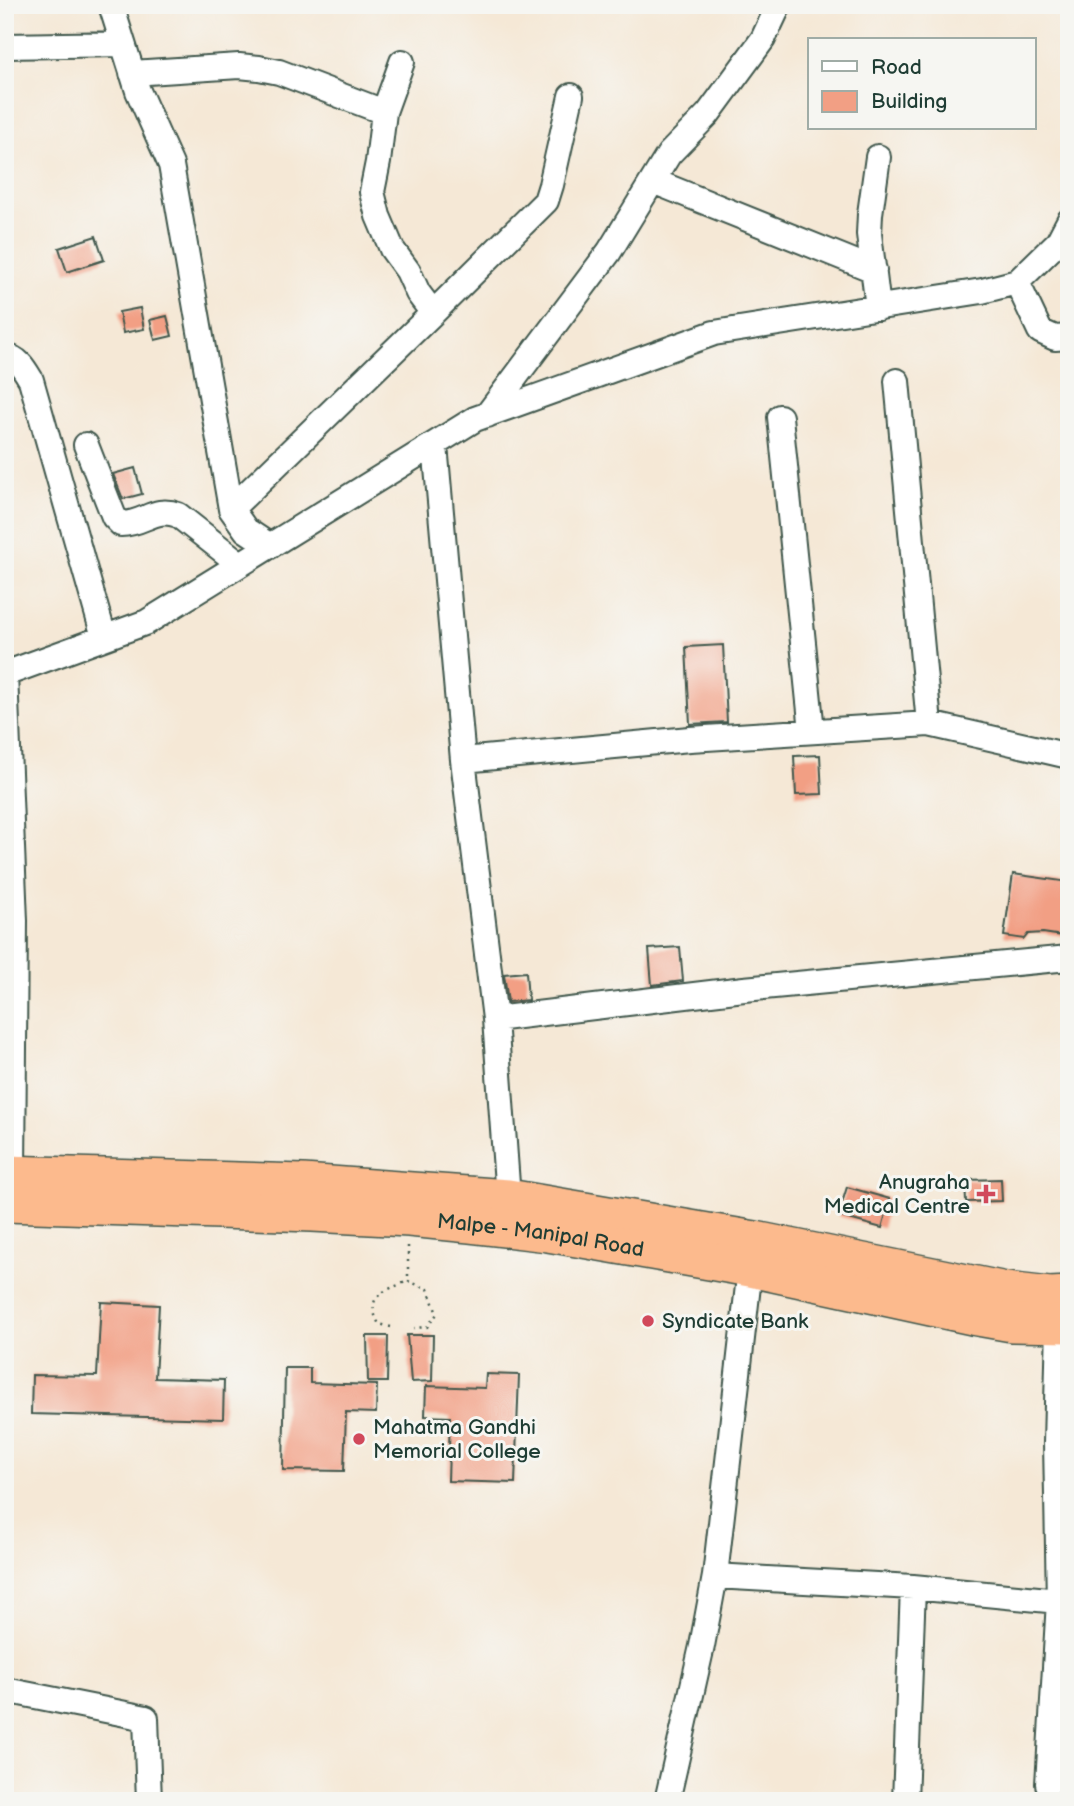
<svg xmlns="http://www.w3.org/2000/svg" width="1074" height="1806" viewBox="0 0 1074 1806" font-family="'Balsamiq Sans',sans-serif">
	<rect width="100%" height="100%" fill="#f6f6f2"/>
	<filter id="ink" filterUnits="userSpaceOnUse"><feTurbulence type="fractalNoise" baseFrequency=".0143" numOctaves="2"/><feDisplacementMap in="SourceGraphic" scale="14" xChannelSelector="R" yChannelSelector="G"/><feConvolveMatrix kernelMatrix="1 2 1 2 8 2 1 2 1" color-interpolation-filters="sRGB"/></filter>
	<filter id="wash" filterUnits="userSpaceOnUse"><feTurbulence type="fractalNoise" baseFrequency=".00686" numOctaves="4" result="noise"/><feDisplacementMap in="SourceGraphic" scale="28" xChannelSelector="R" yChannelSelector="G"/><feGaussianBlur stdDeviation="1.57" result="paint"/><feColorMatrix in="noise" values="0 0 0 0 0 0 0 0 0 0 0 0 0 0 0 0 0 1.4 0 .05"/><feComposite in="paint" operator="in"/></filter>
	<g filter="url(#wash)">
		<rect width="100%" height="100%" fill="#f5e8d6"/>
		<g id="blocks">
			<path fill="#f29f84" d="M96,236L104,260L67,272L59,248Z
				M140,308L144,329L123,333L119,312Z
				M167,316L172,336L155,340L150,320Z
				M135,468L142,494L123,499L113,474Z
				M723,645L727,722L690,724L686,647Z
				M820,755L822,794L796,795L794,756Z
				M1013,874L1069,882V931L1064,930L1063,936L1043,933L1028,934L1024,939L1004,936Z
				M680,947L683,981L652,985L649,949Z
				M526,972L528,1000L508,1002L504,974Z
				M1001,1179L1002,1201L966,1202L965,1180Z
				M847,1187L890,1199L882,1228L838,1216Z
				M101,1302L159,1305L155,1378L224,1380L223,1419L31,1414L32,1375L97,1376Z
				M407,1335H433L432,1381L411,1382Z
				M367,1336H388L387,1382H368Z
				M285,1368H310V1383L377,1385L376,1413L346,1412L344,1471L283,1470Z
				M486,1374L519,1375L515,1483L448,1481L450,1417L425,1416L426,1386L485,1388Z"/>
		</g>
	</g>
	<g filter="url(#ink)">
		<use href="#blocks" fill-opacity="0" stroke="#3f574c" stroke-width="2"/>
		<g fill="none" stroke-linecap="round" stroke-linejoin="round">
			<defs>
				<path id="minor" d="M111,5L138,91L171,165L231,509L246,530L270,546
					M5,46L123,44
					M402,62L384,112L378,162L372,192L378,216L392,249L408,271L418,293L433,313
					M132,73L239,66L259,68L279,72L384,112
					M878,157L870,214L869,234L878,308
					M653,181L874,270
					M1017,282L1040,331L1055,338L1069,337
					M5,356C19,358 25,370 31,380L104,637
					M897,381L929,724
					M487,415L609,252L669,154L708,114L763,39L779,5
					M780,417L812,731
					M86,445L114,517L121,524C145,524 154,506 178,515L240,564
					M435,445L463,760L495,1019L508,1198
					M231,509L433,313L546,201L551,185L571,96
					M463,760L690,739L929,724L1069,756
					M495,1019L744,989L1069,958
					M13,1174L15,921L5,674L147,622L475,419L714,333L982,291L1017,282L1058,242L1069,221
					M715,1576L913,1587L1069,1602
					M5,1690L146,1718L149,1801
					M1048,1784L1059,1601L1056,1443L1059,1324
					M667,1801L702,1646L715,1576L750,1268
					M905,1801L913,1587"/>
				<g id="highway">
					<path d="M5,1174L303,1183L508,1198L755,1240L1006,1291L1050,1296L1069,1295"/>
					<path id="s1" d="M5,1203L312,1213L409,1218L470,1224L548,1233L750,1268L972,1316L1012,1323L1069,1324"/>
				</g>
			</defs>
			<use href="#minor" stroke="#3f574c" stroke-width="28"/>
			<use href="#highway" stroke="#3f574c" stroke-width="40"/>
			<path stroke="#3f574c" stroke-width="2.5" stroke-dasharray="2 5" stroke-linecap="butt" d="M408,1246V1281L428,1289L437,1314L427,1327L414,1328
				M391,1327L379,1324C363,1295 385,1291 408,1281"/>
			<use href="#minor" stroke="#fff" stroke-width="24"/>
			<use href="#highway" stroke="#fcba8d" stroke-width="37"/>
		</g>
	</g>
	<g fill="#d1495b" stroke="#f6f6f2" stroke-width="2.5">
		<path d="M982.5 1183.5h7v7h7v7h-7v7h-7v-7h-7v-7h7z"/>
		<circle cx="648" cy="1321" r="7"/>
		<circle cx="359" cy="1439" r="7"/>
	</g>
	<g text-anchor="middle" stroke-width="6" stroke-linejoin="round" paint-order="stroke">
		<g font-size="21" fill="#1f3d34" stroke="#f6f6f2" text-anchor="start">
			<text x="970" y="1189" text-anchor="end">Anugraha<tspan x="970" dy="24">Medical Centre</tspan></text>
			<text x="662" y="1328">Syndicate Bank</text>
			<text x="373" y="1434">Mahatma Gandhi<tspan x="373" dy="24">Memorial College</tspan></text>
		</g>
		<g font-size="21" fill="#1f3d34" stroke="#f6f6f2">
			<text dy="7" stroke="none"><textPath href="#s1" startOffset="537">Malpe - Manipal Road</textPath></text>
		</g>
	</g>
	<rect width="1074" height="1806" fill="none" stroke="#f6f6f2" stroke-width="28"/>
	<rect x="808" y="38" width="228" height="91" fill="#f6f6f2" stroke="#a0aca6" stroke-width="2"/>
	<rect x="822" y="61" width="35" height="10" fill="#ffffff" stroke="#a0aca6" stroke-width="2"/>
	<text x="871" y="74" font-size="21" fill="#1f3d34">Road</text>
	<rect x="822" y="91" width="35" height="21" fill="#f29f84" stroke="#a0aca6" stroke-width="2"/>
	<text x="871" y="108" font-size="21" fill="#1f3d34">Building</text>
</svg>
